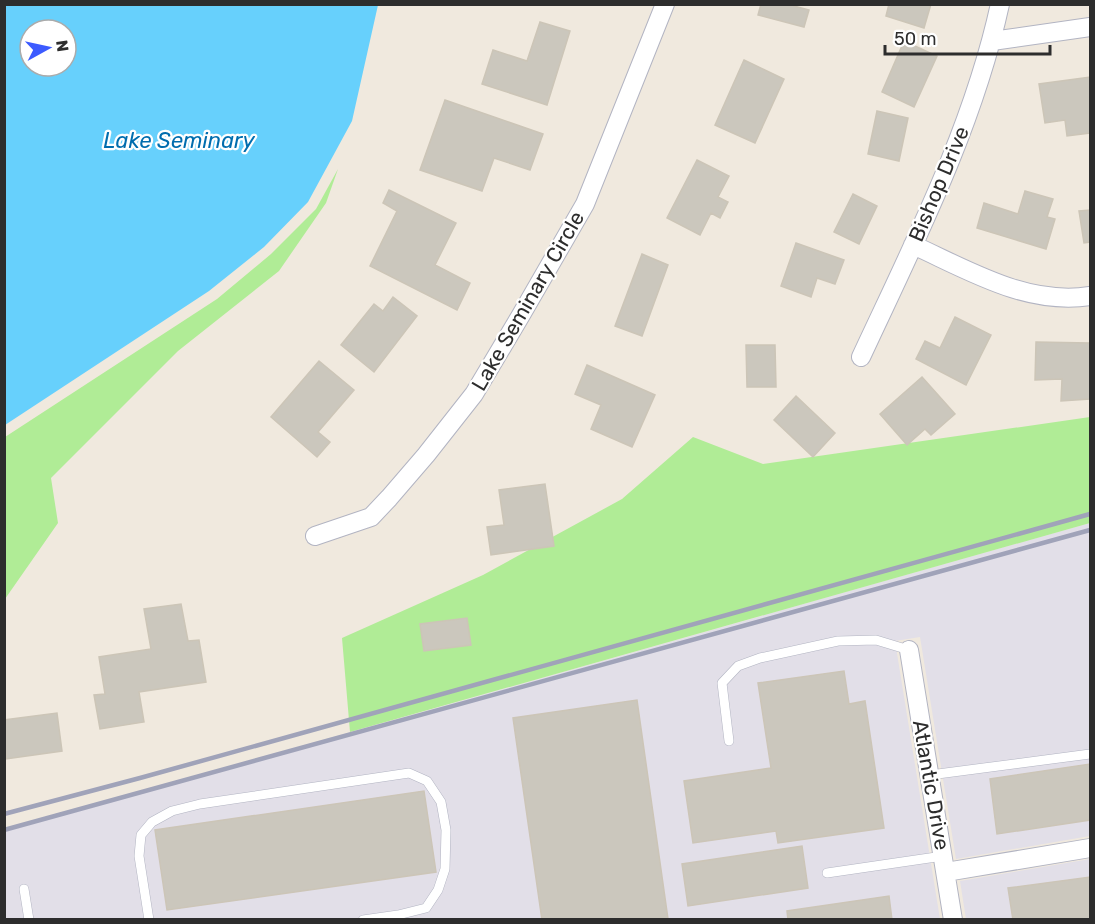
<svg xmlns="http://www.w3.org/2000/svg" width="1095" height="924" viewBox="0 0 1095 924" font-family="Rubik,sans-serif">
	<rect width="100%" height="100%" fill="#f0e9de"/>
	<path fill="#e2dfe8" d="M1090,523V836L956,859L920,637L895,641L940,919L5,920V830Z
		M1090,859V919H966L960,881Z"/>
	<path fill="#b0ec96" d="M338,169L326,203L279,271L178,351L51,478L58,523L5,599V437L217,299L271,254L316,209Z
		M1090,417V523L350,732L342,638L483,575L622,499L693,437L763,464Z"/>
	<path fill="#67d0fc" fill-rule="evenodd" d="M5,4L378,5L352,121L308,202L264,247L209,291L5,425ZM30,30H66V66H30Z"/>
	<path fill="#cbc7bd" stroke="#ccc5b7" stroke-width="1.5" d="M761,4H794V6L809,10L804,27L758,15Z
		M889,4H931L924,28L886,16Z
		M540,22L570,31L547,105L482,84L493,50L527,61Z
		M904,41L937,56L914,107L882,92Z
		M744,60L784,79L755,143L715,125Z
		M1090,77V133L1067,136L1065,120L1045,123L1039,84Z
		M445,100L543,134L530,170L494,158L482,191L420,170Z
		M877,111L908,118L899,161L868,154Z
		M697,160L729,176L718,197L728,202L720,218L711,213L700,235L667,218Z
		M389,190L456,223L435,265L470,283L457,310L370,266L397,211L383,203Z
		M1025,191L1053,199L1047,217L1055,219L1046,249L977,228L984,203L1018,214Z
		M853,194L877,206L859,244L834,232Z
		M1090,210V242L1084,243L1079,211Z
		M796,243L844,260L835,284L817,278L811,297L781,286Z
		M642,254L668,265L642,336L615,326Z
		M393,297L417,316L374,372L341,345L374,304L383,311Z
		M955,317L991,335L966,385L916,359L925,341L940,348Z
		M1036,342L1090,343V399L1061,401L1062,379L1035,380Z
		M746,345H775L776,387H747Z
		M319,361L354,390L318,432L330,442L317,457L271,417Z
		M587,365L655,395L632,447L591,429L601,405L575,394Z
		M922,377L955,414L931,435L925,429L907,445L880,414Z
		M796,396L835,433L813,457L774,420Z
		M545,484L554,546L491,555L487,527L504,525L499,490Z
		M181,604L188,641L199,640L206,682L139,692L144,722L100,729L94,695L105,694L99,657L151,649L144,609Z
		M467,618L471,645L424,651L420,624Z
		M844,671L849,704L865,701L884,828L778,843L776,831L693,843L684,781L771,768L758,683Z
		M637,700L668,919L542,920L513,718Z
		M57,713L62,751L6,759L4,720Z
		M1090,764V820L997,834L990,779Z
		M424,791L436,872L167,910L155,830Z
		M802,846L808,888L688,906L682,864Z
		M1090,877V920H1013L1008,888Z
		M889,896L892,920H788L787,911Z"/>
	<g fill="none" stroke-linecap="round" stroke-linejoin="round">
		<defs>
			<path id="service" d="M729,741L722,683L738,666L760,658L838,641L876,640L909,650
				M930,775L1090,754
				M827,873L943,856
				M24,889L29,920
				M149,920L139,856L141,835L152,822L172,811L200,804L409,773L427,781L441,802L446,830L445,869L438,890L426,908L398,915
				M363,920L398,915V920"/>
			<path id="minor" d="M992,41L1090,27
				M913,245C968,270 1027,306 1090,296
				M861,357C914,243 973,128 1000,4
				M315,536L371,517L389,498L426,455L474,394L521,315L585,204L665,4
				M909,650L953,920
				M946,872L1090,848"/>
		</defs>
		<use href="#service" stroke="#b2b4c2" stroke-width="10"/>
		<use href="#minor" stroke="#b2b4c2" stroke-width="20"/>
		<use href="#service" stroke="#fff" stroke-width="9"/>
		<use href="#minor" stroke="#fff" stroke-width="18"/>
		<path stroke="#a0a3b9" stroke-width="4.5" d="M4,814L140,778L1090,514
			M4,830L1090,530"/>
	</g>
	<g text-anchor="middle" stroke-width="4.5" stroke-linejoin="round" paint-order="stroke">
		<g font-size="21" fill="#2d2d2d" stroke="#fff">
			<text transform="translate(939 184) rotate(-67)" y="7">Bishop Drive</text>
			<text transform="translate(528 301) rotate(-60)" y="7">Lake Seminary Circle</text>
			<text transform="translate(931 785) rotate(80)" y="7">Atlantic Drive</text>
		</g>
		<g font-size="22" font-style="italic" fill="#006dae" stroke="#fff">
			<text x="179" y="148">Lake Seminary</text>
		</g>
	</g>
	<rect width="1095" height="924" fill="none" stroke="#2d2d2d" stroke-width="12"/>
	<g transform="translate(48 48) rotate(82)"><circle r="28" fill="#ffffff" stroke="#ababab" stroke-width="1.5"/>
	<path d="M0-4.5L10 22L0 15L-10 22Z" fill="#3c5bff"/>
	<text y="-9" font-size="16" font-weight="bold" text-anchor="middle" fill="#2d2d2d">N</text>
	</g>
	<path d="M885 45v9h165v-9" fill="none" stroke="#2d2d2d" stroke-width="3"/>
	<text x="894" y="45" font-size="18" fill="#2d2d2d" stroke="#ffffff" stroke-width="4.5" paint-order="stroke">50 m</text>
</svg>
